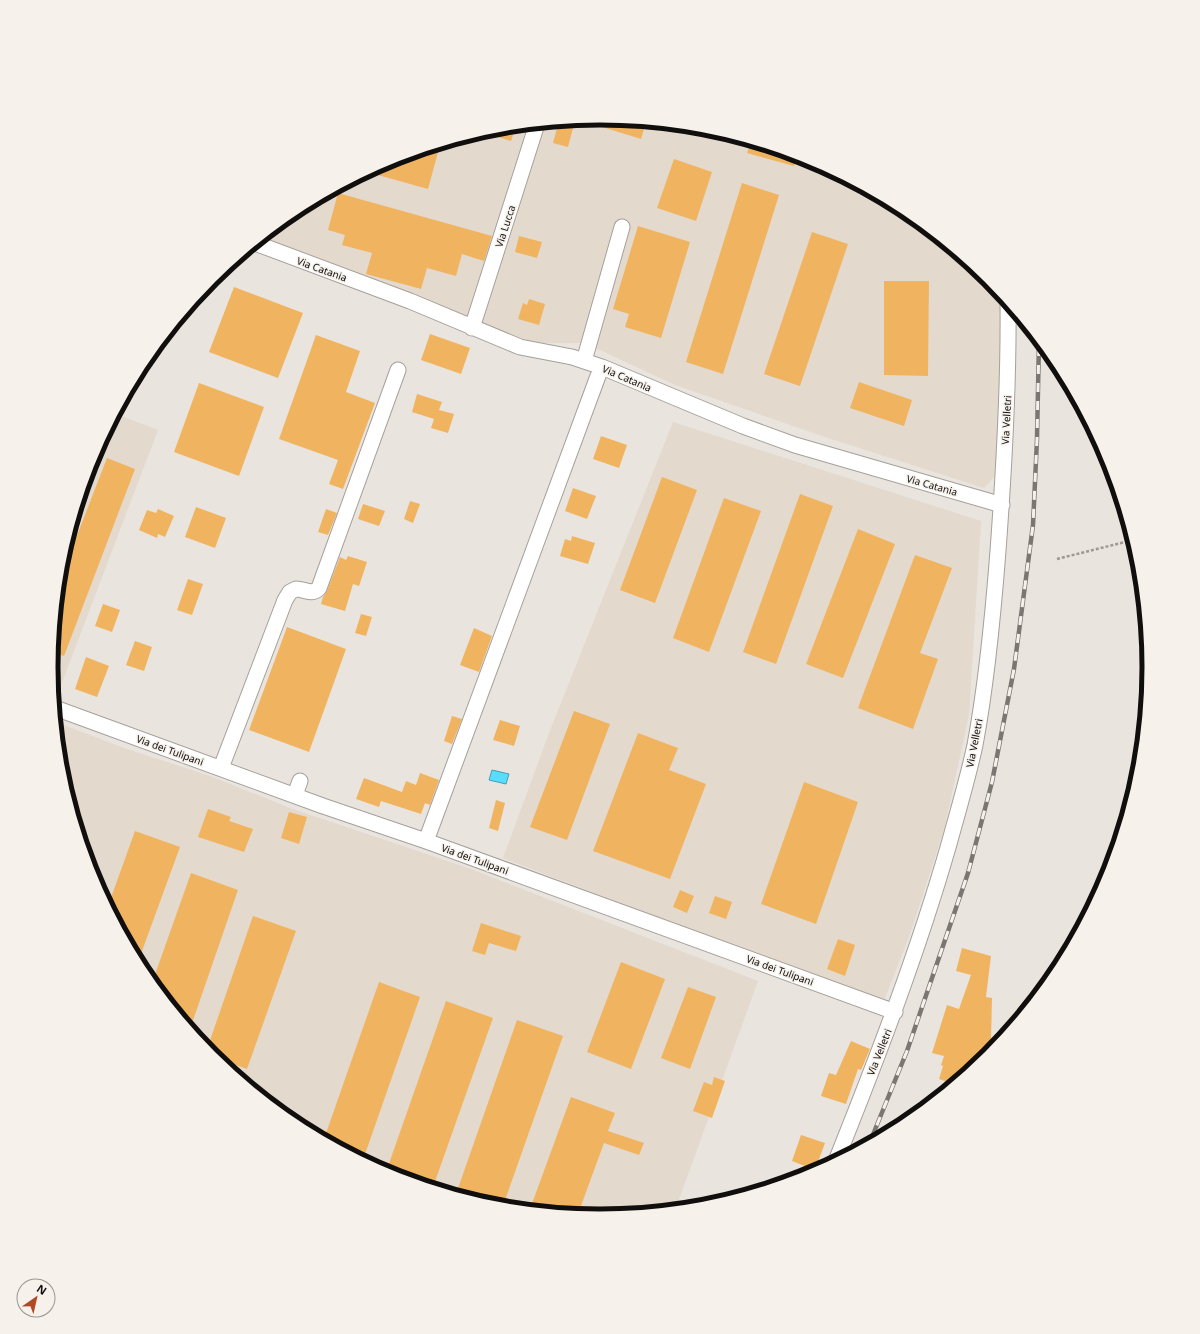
<svg xmlns="http://www.w3.org/2000/svg" width="1200" height="1334" viewBox="0 0 1200 1334" font-family="'Noto Sans',sans-serif">
	<rect width="100%" height="100%" fill="#e9e4de"/>
	<path fill="#e4d9cd" d="M600,118L707,129L810,160L905,211L988,279L1001,294V378L997,474L984,488L828,438L675,385L585,343H534L262,238L295,210L390,160L493,129Z
		M116,414L158,430L58,693L53,691L51,667L62,560L93,457Z
		M673,422L981,521L969,715L944,830L909,937L883,1003L503,858L549,733Z
		M56,722L124,748L210,776L290,808L471,869L758,981L676,1208L600,1216L493,1205L390,1174L295,1123L212,1055L143,972L93,877L62,774Z"/>
	<path fill="#58ddfd" stroke="#439fb5" d="M492,770L509,774L506,784L489,780Z"/>
	<path fill="#f0b460" d="M600,118L646,122L641,139L583,121V120Z
		M558,124L573,128L568,147L553,143Z
		M516,126L511,141L482,132L493,129Z
		M751,142L797,156L794,166L747,153Z
		M440,145L428,189L367,172L390,160Z
		M674,159L712,172L696,221L657,208Z
		M742,183L779,195L723,374L686,362Z
		M338,193L492,236L484,261L462,254L456,276L427,268L421,289L366,274L372,253L342,245L345,235L328,230Z
		M638,226L690,242L661,338L625,327L629,314L613,309Z
		M812,232L848,244L800,386L764,374Z
		M519,236L542,242L537,258L515,252Z
		M884,281H929L928,376L884,375Z
		M234,287L303,313L278,378L209,352Z
		M529,299L545,304L539,325L518,319L523,303L527,305Z
		M430,334L470,348L461,374L421,360Z
		M316,335L360,351L346,392L375,403L343,489L329,484L338,460L279,439Z
		M859,382L912,400L904,426L850,408Z
		M199,383L264,407L239,476L174,452Z
		M417,394L442,402L439,410L454,414L448,433L431,428L434,419L412,412Z
		M601,436L627,445L619,468L593,459Z
		M107,458L135,469L64,656L53,652L59,582Z
		M662,477L697,490L655,603L620,590Z
		M573,488L596,496L587,519L565,511Z
		M800,494L833,506L776,664L743,652Z
		M724,498L761,511L709,652L673,638Z
		M410,501L420,504L413,523L404,519Z
		M363,504L385,511L379,526L358,519Z
		M196,507L226,518L215,548L185,537Z
		M158,509L174,516L165,537L158,534L157,538L139,530L147,510L156,513Z
		M326,509L337,513L328,535L318,532Z
		M858,529L895,544L843,678L806,664Z
		M572,536L595,543L588,564L560,556L565,539L571,541Z
		M915,555L952,568L920,653L938,659L913,729L858,708Z
		M348,556L367,562L359,586L353,584L345,611L321,604L323,597L327,591L340,557L346,560Z
		M188,579L203,584L192,615L177,610Z
		M103,604L120,610L112,632L95,626Z
		M361,614L372,617L366,636L355,633Z
		M287,627L346,649L309,752L249,730Z
		M474,628L492,636L479,672L460,665Z
		M135,641L152,647L144,671L126,665Z
		M86,657L109,666L97,697L75,689Z
		M574,711L610,724L567,840L530,827Z
		M452,716L462,719L452,744L444,741Z
		M500,720L520,726L514,746L493,740Z
		M638,733L678,748L669,770L706,784L670,879L593,851Z
		M420,773L439,780L430,805L425,803L421,814L381,801L379,807L356,799L364,778L402,792L406,781L416,785Z
		M804,782L858,802L816,924L761,904Z
		M496,800L505,803L498,831L489,828Z
		M208,809L231,817L229,821L253,829L244,852L198,837Z
		M289,812L307,817L299,844L281,838Z
		M135,831L180,847L138,962L108,906Z
		M191,873L238,890L190,1029L152,983Z
		M680,890L694,896L687,913L673,907Z
		M715,896L732,902L726,919L709,913Z
		M253,916L296,931L247,1069L216,1058L207,1049Z
		M481,923L521,936L516,951L489,943L485,955L472,951Z
		M838,939L855,945L845,976L827,969Z
		M962,948L991,956L986,997L992,998L991,1040L986,1057L953,1084L939,1079L943,1066L941,1065L944,1056L932,1053L947,1005L959,1009L971,975L956,971Z
		M621,962L665,979L631,1069L587,1052Z
		M379,982L420,997L363,1160L324,1139Z
		M688,987L716,997L690,1069L661,1058Z
		M446,1001L493,1018L433,1187L386,1172Z
		M517,1020L563,1036L503,1206L493,1205L456,1194Z
		M851,1041L870,1049L861,1070L858,1069L846,1104L821,1096L829,1073L836,1075Z
		M714,1077L725,1081L712,1118L693,1111L704,1082L712,1085Z
		M571,1097L615,1113L608,1131L644,1143L639,1155L604,1143L578,1214L530,1209Z
		M801,1135L825,1143L815,1170L792,1161Z"/>
	<g fill="none" stroke-linecap="round" stroke-linejoin="round">
		<defs>
			<path id="minor" d="M255,243L410,301L520,347L572,357L602,367L743,426L795,445L1002,505
				M472,328L537,124
				M584,361L622,227
				M55,708L323,806L426,841L895,1012
				M221,768L285,600L290,592L296,589C305,589 312,596 319,588L398,370
				M295,795L300,781
				M426,841L598,376
				M836,1161C878,1056 918,952 949,844C958,811 968,778 975,745C987,681 993,616 998,551C1004,469 1009,386 1008,303"/>
		</defs>
		<use href="#minor" stroke="#a5a09b" stroke-width="17"/>
		<path stroke="#9c9893" stroke-width="2.5" stroke-dasharray="3 2" stroke-linecap="butt" d="M1057,559L1133,540"/>
		<use href="#minor" stroke="#fff" stroke-width="15"/>
		<defs>
			<path id="rail" d="M870,1142L907,1051L968,873L992,782L1014,669L1033,525L1037,439L1039,340"/>
		</defs>
		<use href="#rail" stroke="#7a7773" stroke-width="4.5"/>
		<use href="#rail" stroke="#f6f1eb" stroke-width="3" stroke-dasharray="9" stroke-linecap="butt"/>
	</g>
	<g text-anchor="middle" stroke-width="3" stroke-linejoin="round" paint-order="stroke">
		<g font-size="10" fill="#110f0d" stroke="#f6f1eb">
			<text transform="translate(505 226) rotate(-72)" y="4">Via Lucca</text>
			<text transform="translate(322 269) rotate(20)" y="4">Via Catania</text>
			<text transform="translate(627 378) rotate(23)" y="4">Via Catania</text>
			<text transform="translate(1006 420) rotate(-87)" y="4">Via Velletri</text>
			<text transform="translate(932 485) rotate(16)" y="4">Via Catania</text>
			<text transform="translate(974 743) rotate(-79)" y="4">Via Velletri</text>
			<text transform="translate(170 750) rotate(20)" y="4">Via dei Tulipani</text>
			<text transform="translate(475 859) rotate(20)" y="4">Via dei Tulipani</text>
			<text transform="translate(780 970) rotate(20)" y="4">Via dei Tulipani</text>
			<text transform="translate(879 1052) rotate(-68)" y="4">Via Velletri</text>
		</g>
	</g>
	<path d="M0 0H1200V1334H0ZM58 667a542 542 0 1 1 1084 0a542 542 0 1 1-1084 0Z" fill="#f6f1eb" fill-rule="evenodd"/>
	<path fill="none" stroke="#110f0d" stroke-width="5" d="M58 667a542 542 0 1 1 1084 0a542 542 0 1 1-1084 0Z"/>
	<g transform="translate(36 1298) rotate(34)"><circle r="19" fill="#f6f1eb" stroke="#9a9792"/>
	<path d="M0-3L7 15L0 10L-7 15Z" fill="#b14926"/>
	<text y="-6" font-size="11" font-weight="bold" text-anchor="middle" fill="#110f0d">N</text>
	</g>
</svg>
